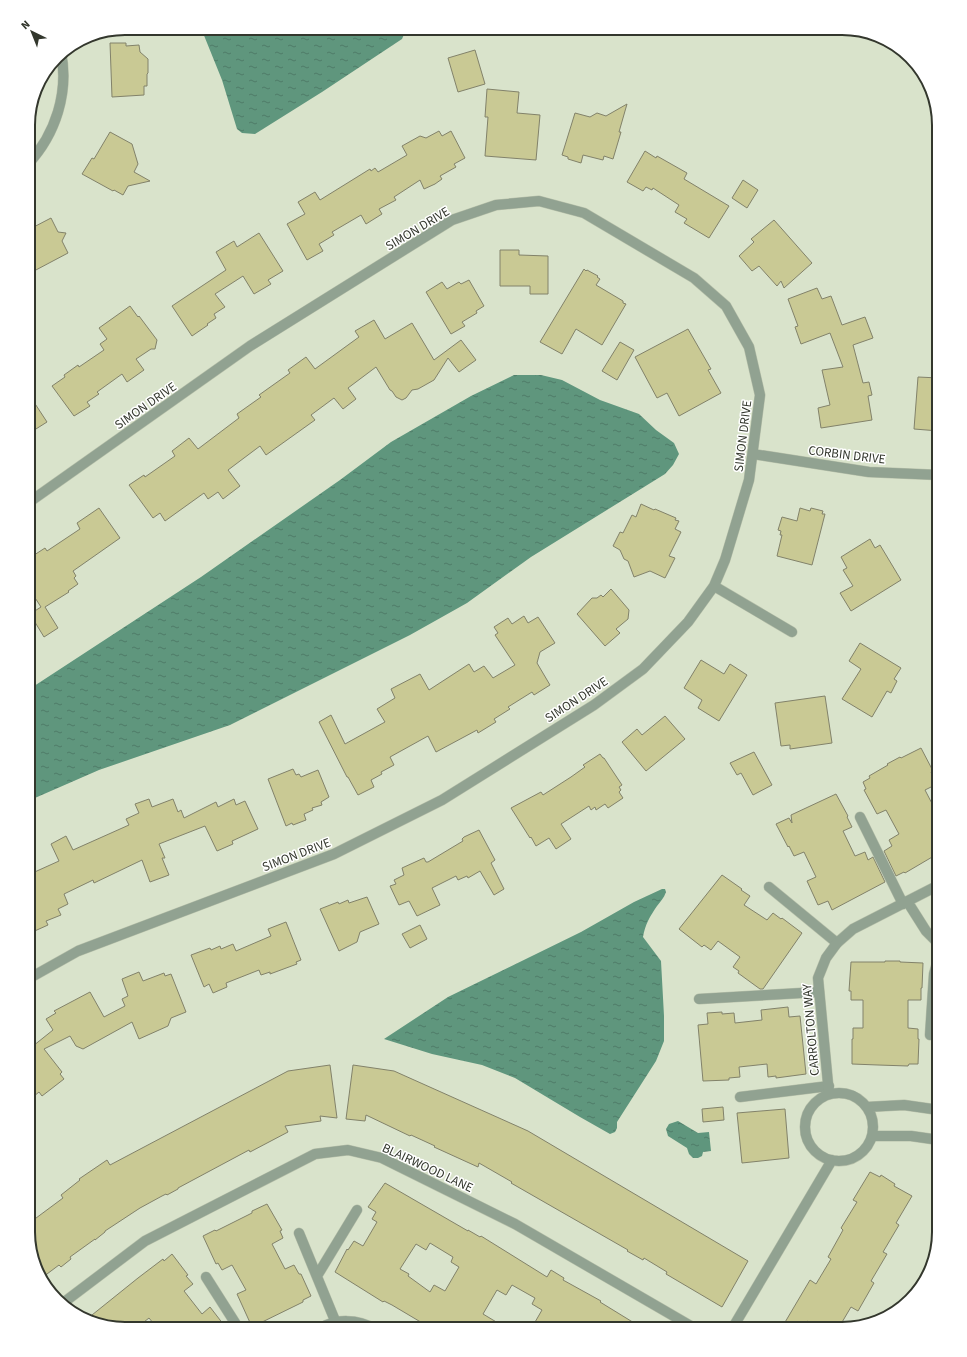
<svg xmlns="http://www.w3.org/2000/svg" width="967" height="1357" viewBox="0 0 967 1357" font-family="'Source Sans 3',sans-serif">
	<defs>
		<pattern id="water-ripples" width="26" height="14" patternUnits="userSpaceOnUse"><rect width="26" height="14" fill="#5f967d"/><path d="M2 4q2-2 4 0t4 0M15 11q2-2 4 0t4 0" fill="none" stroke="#4f7b67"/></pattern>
	</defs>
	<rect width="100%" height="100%" fill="#d9e3cb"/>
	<path fill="url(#water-ripples)" d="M201,28H402L406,30L402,39L322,92L255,134L242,133L237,129L222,80Z
		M514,375H541L562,380L600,400L639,414L656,430L674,443L679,454L673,465L665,474L531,557L467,603L410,635L230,725L99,770L28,801V690L201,577L340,480L391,442L471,396Z
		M662,889H665L666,892C664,898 660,902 657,906C650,916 645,925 643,937L661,961L664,1016V1041L656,1061L617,1122V1128L615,1132L610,1134L580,1117L515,1078L482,1065L432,1054L384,1039L448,997L581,932L634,902Z
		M678,1121L698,1133L709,1132L711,1151L703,1152L702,1156L698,1158H693L689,1154L687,1148L668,1136L666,1129L669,1124Z"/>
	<path fill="#c9c994" stroke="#82826a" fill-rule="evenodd" d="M110,43H126V46L139,45L140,52L148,59V73L147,74V86H144V95L112,97Z
		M475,50L485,84L458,92L448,58Z
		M487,89L519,92L517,113L540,115L536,160L485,156L488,117H485Z
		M627,104L619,132H621L613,159L604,156L603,160L583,155L581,163L568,159V157L562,155L575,113L590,117L597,113L606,116Z
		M439,131L442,136L451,131L465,158L454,164L456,167L440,176L442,179L435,184L424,189L420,180L394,197L396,200L379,209L382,214L366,224L361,215L332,232L334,235L319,244L323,251L307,260L287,224L305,214L298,202L315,192L320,200L370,169L371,171L375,168L378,172L407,155L402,146L420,136L426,138Z
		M110,132L132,144L138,164L134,172L150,181L128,186L123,195L114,190L113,191L82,174L92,158L94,159Z
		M645,151L656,158L657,156L687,173L684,179L729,206L709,238L684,223L687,219L675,212L679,205L653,188L652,190L646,187L643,191L627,182Z
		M743,180L758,190L747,208L732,198Z
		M51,218L58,232L66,233L62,241L68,253L34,271L28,260V230Z
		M774,220L812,263L784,288L781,281L777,286L759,266L752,271L739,256L754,242L751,239Z
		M259,233L283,271L268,280L271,284L254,294L243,276L215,294L225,307L214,314L216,318L207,324L208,325L192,336L172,306L226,270L216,252L234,241L237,247Z
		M500,250H519V255L548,256V294H530V286H500Z
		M584,269L586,271L587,270L598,276L597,277L600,279L596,285L623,301V303L626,304L602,345L576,329L562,354L540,342Z
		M469,280L484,306L476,311L477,313L462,322L465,326L451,334L426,292L442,282L447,289L459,282L461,284Z
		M817,288L822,299L831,296L842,325L865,317L873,338L853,345L863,383L869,382L872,395L868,396L872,420L821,428L818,408L830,405L822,370L843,367L830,333L801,344L795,327L798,326L788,299Z
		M130,306L138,317L139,316L157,340L155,349H151L136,359L144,370L127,382L122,374L97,392L99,394L87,402L90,406L74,416L52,386L65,377L64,375L78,365L79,367L104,350L100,344L107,339L99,328Z
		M374,320L385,339L412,323L434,360L461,340L476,360L459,372L448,358L434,380L418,389L412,390L406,398L402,400L396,397L392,391L390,390L376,367L348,388L356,399L343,409L334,398L311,415L315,420L266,455L260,446L228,470L240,486L223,499L218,492L208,499L204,493L165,521L160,513L153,518L129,485L144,475L145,477L175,456L172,451L189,438L198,449L239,418L237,414L261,397L259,395L290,373L288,370L306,357L315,369L359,337L355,331Z
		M688,329L711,369L708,370L721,393L679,416L667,393L657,398L635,357Z
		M620,342L634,350L617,380L602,371Z
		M918,377L939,378V431L914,429Z
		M28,393L47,422L28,434Z
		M641,504L654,510L655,509L676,518L675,520L679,521L675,529L681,532L669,556L675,558L665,578L650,571L634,577L628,561L624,559L620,550L613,546L620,532L623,533L632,515L636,517Z
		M99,508L120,538L73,571L76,576L74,578L78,584L68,591L69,592L45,607L58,628L44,637L30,614L41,607L28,587V559L45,548L47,551L80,529L77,523Z
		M800,508L810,511L811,508L823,511L822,514H825L812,565L777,556L782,535H780L781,531L778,530L782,517L797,521Z
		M870,539L875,548L880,545L901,580L851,611L840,593L853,586L843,570L847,568L841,557Z
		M611,589L629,610L628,619L616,629L620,633L605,646L577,614L592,598H597L601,595L603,597Z
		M524,616L528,623L538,617L555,643L540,652L537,663L550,685L534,695L532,692L508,707L510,709L494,719L496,722L478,733L477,730L436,752L428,736L390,757L394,765L381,772L382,774L371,780L374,787L358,795L348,777H347L319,722L331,715L345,744L385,722L377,709L395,698L391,689L420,674L429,690L469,664L474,672L484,666L493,678L515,665L495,635L498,633L494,627L508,618L512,624Z
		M860,643L901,668L894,679L897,681L891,693L887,691L872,717L842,699L861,669L849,661Z
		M701,660L724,674L730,664L747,675L719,721L698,708L702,700L684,688Z
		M825,696L832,743L790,749V745L781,746L775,703Z
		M665,716L685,739L646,771L622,742L637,729L642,735Z
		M921,748L933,771L931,772L937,784L925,790L939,817V853L905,873L904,872L896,876L884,851L892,846L889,840L899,834L886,810L877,814L864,790L866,789L863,782L870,778L869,776L888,765L887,764L900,757L901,758Z
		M754,752L772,785L753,795L741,773L737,775L730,763Z
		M600,754L603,758H604L622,785L619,787L621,790L619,792L623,798L608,808L605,804L596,810L595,807L591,810L589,806L561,824L571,839L556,849L549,838L536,846L531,837L530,838L511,808L541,792L543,795L571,777L585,767L583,765Z
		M293,769L296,775L299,774L301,777L318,770L329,797L321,802L322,805L312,808L313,810L304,814L306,820L293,825L292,823L286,826L268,779Z
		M836,794L848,816L847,817L852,827L843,831L855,856L865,852L868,860L873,857L885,882L832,910L828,901L818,905L807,881L816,877L804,852L794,856L789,846L788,847L776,824L789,818L792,823L791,815Z
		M149,799L152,807L173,799L178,812L181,810L184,818L216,802L218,807L234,799L236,805L245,801L258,829L232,841L233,844L217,851L205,826L159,844L165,858H162L169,875L150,882L142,860L94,883L93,880L64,894L68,904L58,909L61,915L46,921L48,925L28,934V875L59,861L51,844L66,836L73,850L129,825L126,819L139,813L135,804Z
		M479,830L495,860L491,863L504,889L494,895L480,871L468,878L467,876L458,880L456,876L432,888L440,905L417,916L409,901L399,905L390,886L396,884L394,880L404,875L402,868L424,858L426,862H428L463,841L462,839L464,837Z
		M722,875L742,889L741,890L750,896L744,905L767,920L773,913L781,919L782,918L802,933L763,989H760L738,973L739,971L733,967L740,957L718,941L711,950L704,945L702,947L679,929Z
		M367,897L379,924L360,932L357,942L339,951L320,909L338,902L339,904L348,900L349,903Z
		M286,922L301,960L296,962L297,964L270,974V972L261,975L259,970L226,983L227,987L213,993L209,984L204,987L191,955L210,948L211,950L220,946L221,949L233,944L236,951L271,936L268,929Z
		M420,925L427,939L410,948L402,934Z
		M885,961H900V962L923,963L922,988H921V1000H908V1028L918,1029V1039H919L918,1064H909L908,1066L878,1065L852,1064V1039H853V1028H863V1000H851V991H849L851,962H885Z
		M139,972L143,981L164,973L165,976L171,974L186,1012L171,1018L168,1026L139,1039L132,1022L83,1049L76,1046L70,1036L44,1049L62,1072L60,1074L64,1079L42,1096L39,1092L28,1101V1050L53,1030L46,1019L56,1013L54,1011L90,992L104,1017L125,1006L122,999L128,996L122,979Z
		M788,1007L789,1017L800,1016L806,1074L776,1078V1076L768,1077L767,1064L739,1067L740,1077L729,1078V1080L703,1081L698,1025L708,1024L707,1013L722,1012V1014L734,1013L735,1023L762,1020L761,1010Z
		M330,1065L337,1118L320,1116L321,1121L285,1126L288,1132L250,1152L249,1150L178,1188V1189L167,1195L166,1194L162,1196L140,1208L105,1231V1232L95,1240V1239L70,1257L71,1259L61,1267L59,1265L43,1277L38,1271L28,1232V1224L63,1198L61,1195L80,1180L79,1179L107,1160L110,1165L288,1071Z
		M353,1065L394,1071L528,1131L748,1261L722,1307L666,1274L667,1272L644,1258L643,1260L627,1251L628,1250L511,1183L512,1182L479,1163L478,1167L434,1147L435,1146L411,1135L410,1136L366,1115L365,1121L346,1119Z
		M723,1107L724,1120L703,1122L702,1109Z
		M785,1109L789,1158L742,1163L737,1113Z
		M870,1172L880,1177L881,1175L895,1184L894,1186L912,1196L896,1223L899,1225L883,1252L887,1254L871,1281L874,1283L858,1311L851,1307L838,1329H827L818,1323L816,1327L807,1321L802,1329H781L810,1280L816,1284L831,1259L828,1257L843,1230L841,1228L857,1202L853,1200Z
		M385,1183L468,1231V1230L480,1237L481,1236L547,1277L551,1270L564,1278L563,1280L601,1301L600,1302L644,1329H531L542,1310L532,1304L535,1298L512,1285L506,1295L497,1290L483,1314L508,1329H436L424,1324L392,1305L384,1301L383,1302L335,1272L347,1249L348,1250L354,1241L363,1246L377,1222L372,1219L376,1212L368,1207ZM430,1243L453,1257L451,1262L459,1267L445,1291L434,1285L430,1292L408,1276L409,1274L400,1269L416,1244L426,1250Z
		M267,1204L282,1230L280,1231L283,1238L272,1244L285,1269L294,1265L299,1274H301L311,1296L303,1300V1302L252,1327L237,1294L246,1290L232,1265L222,1270L218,1263L216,1264L203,1236L215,1230L216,1231L252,1213V1211Z
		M172,1254L188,1275L186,1276L193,1284L184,1291L202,1314L210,1307L227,1329H158L149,1318L135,1329H119L87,1319L138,1278L163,1259L164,1261Z"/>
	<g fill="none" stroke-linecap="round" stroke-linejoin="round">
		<defs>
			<path id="lane" d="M860,817L903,904
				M769,887L837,943
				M699,999L819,992
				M930,1035L934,974L939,956
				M740,1097L829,1086
				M299,1233L336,1323
				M317,1276L357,1210
				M206,1277L239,1329"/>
			<path id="street" d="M28,164C56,134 69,92 61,52
				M753,454L869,472L939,475
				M714,586L792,632
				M907,901L926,931L939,944
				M28,979L78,951L334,854L442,800L594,705L643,669L688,622L714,586L725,560L749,480L760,395L749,347L726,306L694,278L584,213L539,201L496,205L452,220L250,346L28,503
				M805 1127a34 34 0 1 1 68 0a34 34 0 1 1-68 0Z
				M829,1094L818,978L826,958L837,943L853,929L939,885
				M867,1107L904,1105L939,1110
				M872,1136H911L939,1140
				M63,1303L145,1241L315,1154L348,1150L382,1158L515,1224L696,1329
				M319,1329C336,1318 358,1319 375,1329
				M732,1329L832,1160"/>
		</defs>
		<use href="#lane" stroke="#b8c1ab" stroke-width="11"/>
		<use href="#street" stroke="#b8c1ab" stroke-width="11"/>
		<use href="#lane" stroke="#91a291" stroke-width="10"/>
		<use href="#street" stroke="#91a291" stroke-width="10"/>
	</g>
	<g text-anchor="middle" stroke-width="3" stroke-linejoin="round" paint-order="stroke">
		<g font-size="13" fill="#33372d" stroke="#fff">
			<text transform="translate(417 228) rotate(-31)" y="5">SIMON DRIVE</text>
			<text transform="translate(145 405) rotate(-35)" y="5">SIMON DRIVE</text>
			<text transform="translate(742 436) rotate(-83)" y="5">SIMON DRIVE</text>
			<text transform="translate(847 454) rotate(7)" y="5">CORBIN DRIVE</text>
			<text transform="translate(576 699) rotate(-33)" y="5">SIMON DRIVE</text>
			<text transform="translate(296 854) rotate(-21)" y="5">SIMON DRIVE</text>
			<text transform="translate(810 1030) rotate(-95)" y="5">CARROLTON WAY</text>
			<text transform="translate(428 1167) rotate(25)" y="5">BLAIRWOOD LANE</text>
		</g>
	</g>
	<path d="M0 0H967V1357H0ZM125 35H842A90 90 0 0 1 932 125V1232A90 90 0 0 1 842 1322H125A90 90 0 0 1 35 1232V125A90 90 0 0 1 125 35Z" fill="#fff" fill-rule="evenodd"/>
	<path fill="none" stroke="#33372d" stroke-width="2" d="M125 35H842A90 90 0 0 1 932 125V1232A90 90 0 0 1 842 1322H125A90 90 0 0 1 35 1232V125A90 90 0 0 1 125 35Z"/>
	<g transform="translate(32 32) rotate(317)" stroke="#ffffff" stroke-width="3" paint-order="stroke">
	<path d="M0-3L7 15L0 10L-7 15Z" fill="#33372d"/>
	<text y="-6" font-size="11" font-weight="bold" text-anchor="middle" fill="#33372d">N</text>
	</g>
</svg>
